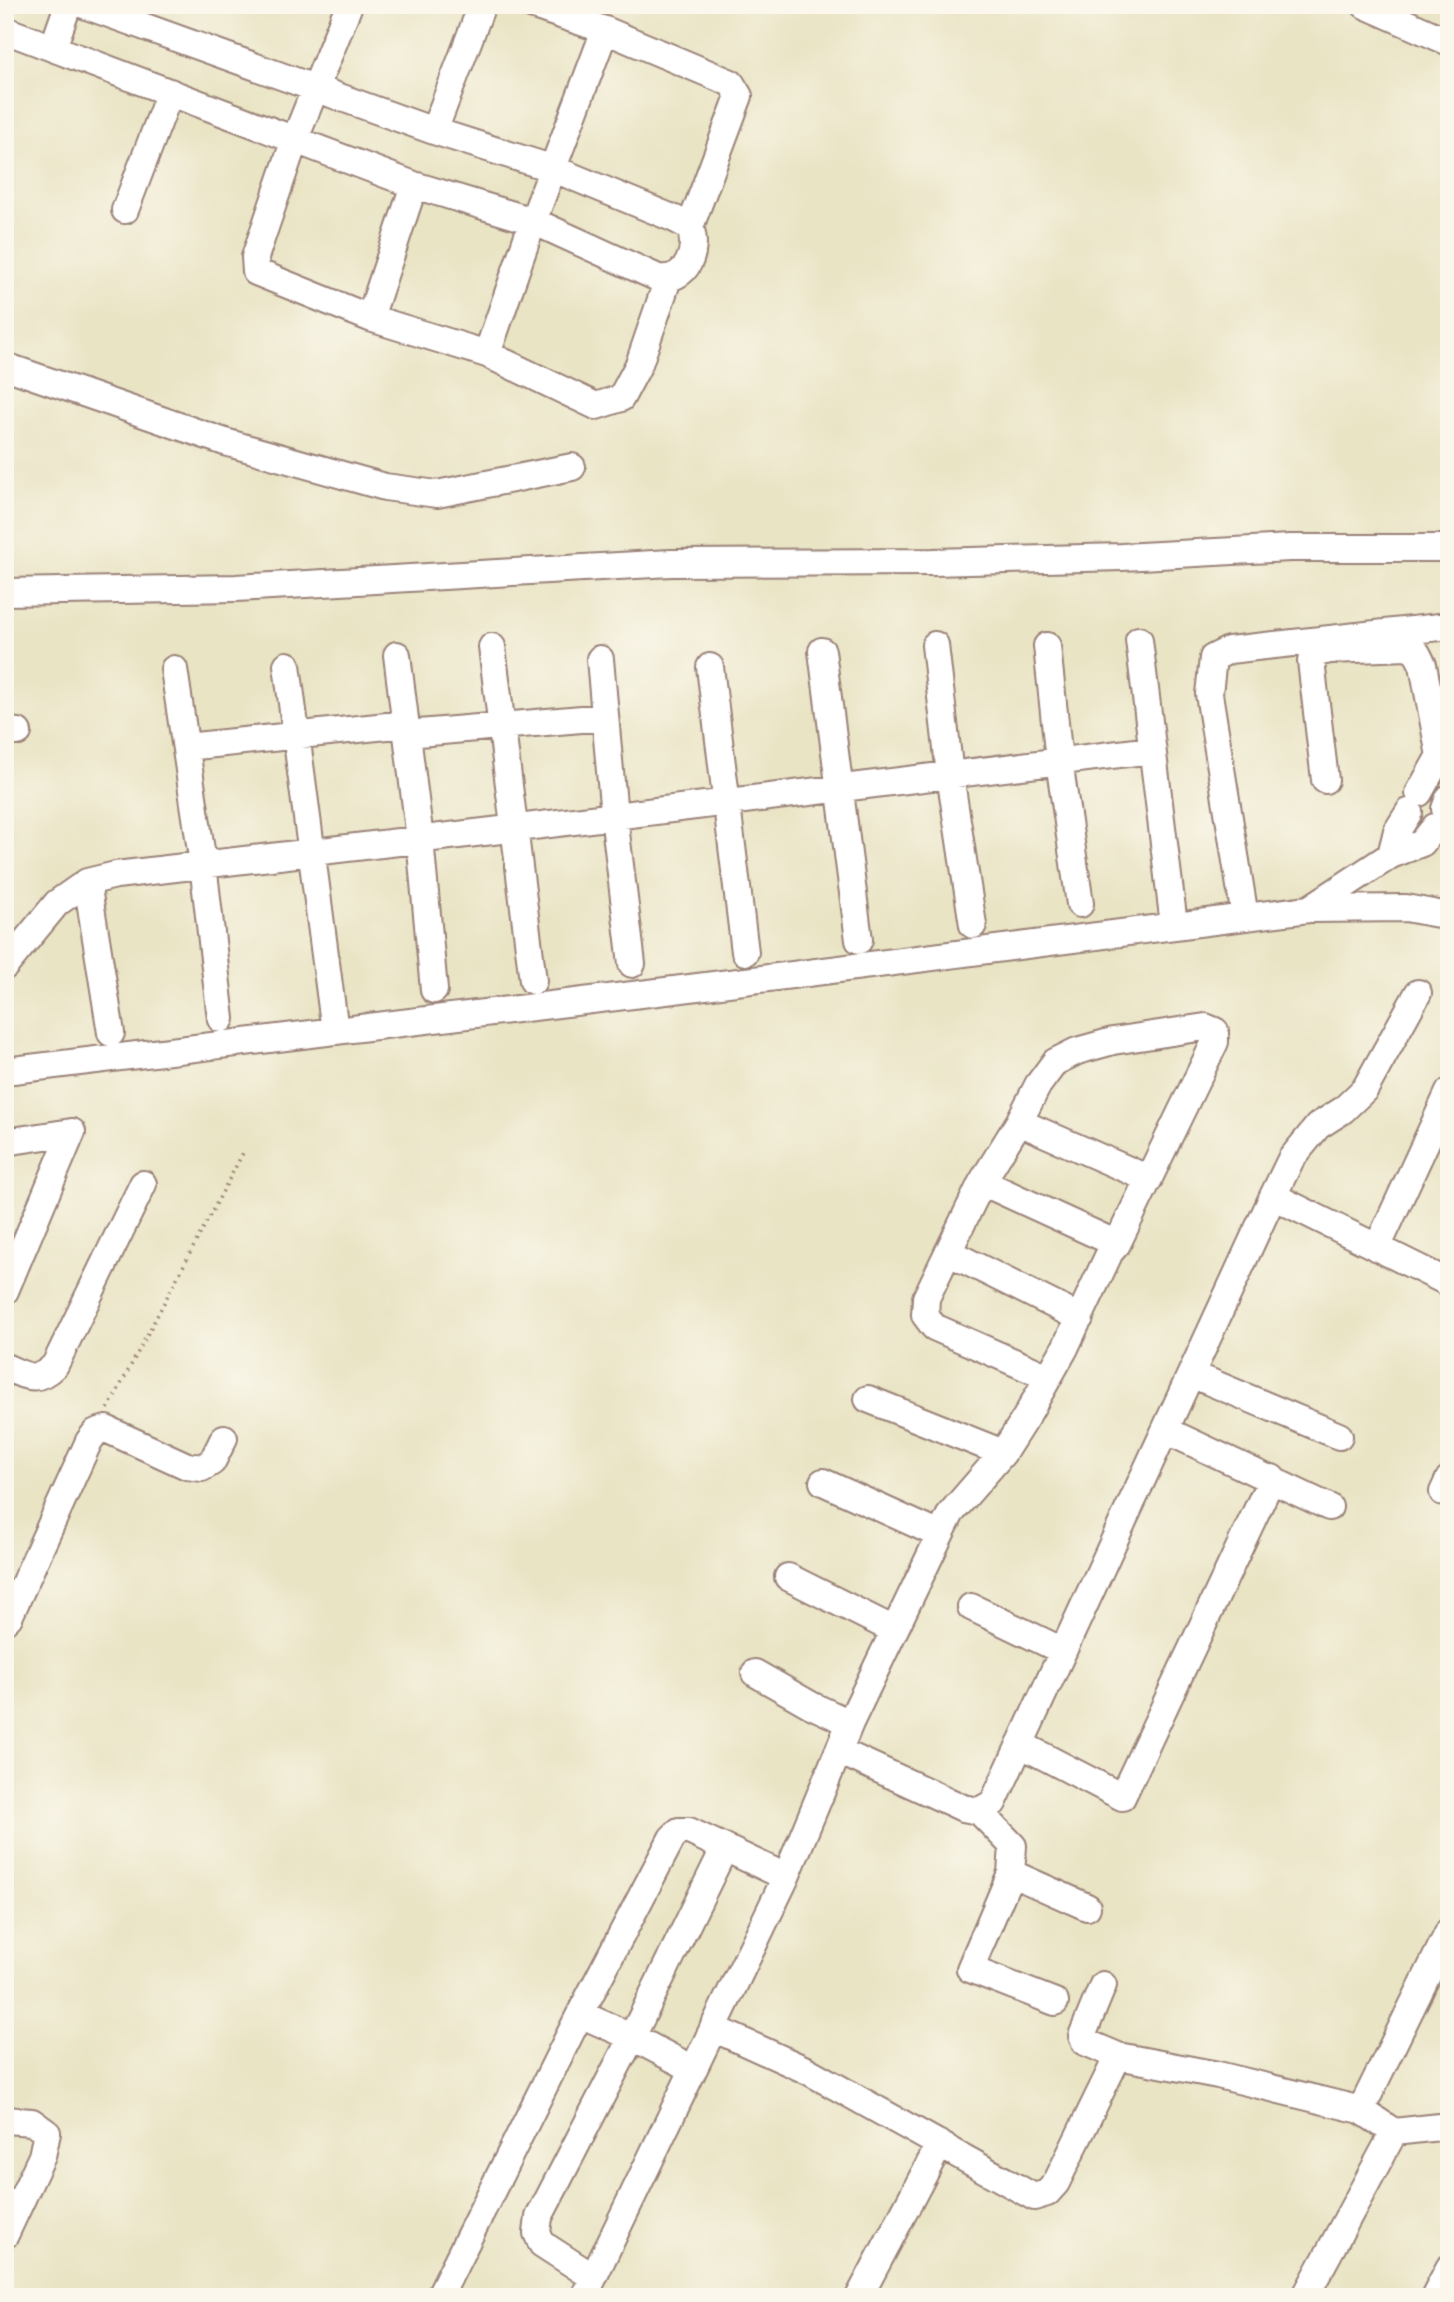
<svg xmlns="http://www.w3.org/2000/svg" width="1454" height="2302" viewBox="0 0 1454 2302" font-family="Mynerve,sans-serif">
	<rect width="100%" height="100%" fill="#fbf7ec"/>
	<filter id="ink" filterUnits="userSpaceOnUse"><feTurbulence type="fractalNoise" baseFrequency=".0143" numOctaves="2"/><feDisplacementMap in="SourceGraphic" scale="14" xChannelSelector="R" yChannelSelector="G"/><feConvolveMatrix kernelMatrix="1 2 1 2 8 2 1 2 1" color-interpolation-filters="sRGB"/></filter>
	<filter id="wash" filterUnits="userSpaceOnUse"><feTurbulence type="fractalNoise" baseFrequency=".00686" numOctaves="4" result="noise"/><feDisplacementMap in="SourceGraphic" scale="28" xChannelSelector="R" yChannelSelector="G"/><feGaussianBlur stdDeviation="1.57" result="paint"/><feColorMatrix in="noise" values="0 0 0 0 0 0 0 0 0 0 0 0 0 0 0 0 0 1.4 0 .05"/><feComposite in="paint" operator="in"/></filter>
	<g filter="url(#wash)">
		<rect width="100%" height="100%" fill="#e9e4c4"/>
	</g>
	<g filter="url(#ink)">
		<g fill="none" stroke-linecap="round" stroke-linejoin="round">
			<defs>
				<path id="minor" d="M349,5L295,139L255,257L256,272L370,318L487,354L596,406L621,398L639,364L668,279
					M531,5L605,30L731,83L739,96L690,227
					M1365,5L1449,42
					M5,30L414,185L533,221L658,278C687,282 699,251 690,227L675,219L554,169L434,131L84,5
					M53,48L68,5
					M434,131L482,5
					M125,210L170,92
					M370,318L414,185
					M487,354L533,221L605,30
					M5,366L225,442L385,487L437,494L572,467
					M5,592L236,588L671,563L933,562L1122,557L1290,548H1449
					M1139,640L1174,925
					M935,645L950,775L973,925
					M1047,646L1059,761L1080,904
					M492,647L533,981
					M822,651L859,940
					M397,655L420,839L434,990
					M600,659L614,816L632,964
					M287,665L333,1016
					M710,667L745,952
					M174,669L203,864L221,1019
					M5,731L18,732
					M407,734L605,717
					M186,747L406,724
					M1325,780L1311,661L1316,653L1330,650L1408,647L1417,653L1423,665L1440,756
					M1419,793L1438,759L1449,748
					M1445,809L1449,798
					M1391,855L1397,831L1409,812
					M87,882L111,1033
					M1311,909L1406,908L1449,916
					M1245,917L1209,694L1213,658L1229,650L1449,626
					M5,966L57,903L87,882L116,875L501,830L1152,750
					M5,1071L674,990L1309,909L1391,855L1422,843L1435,827
					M1019,1122L1149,1179
					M5,1142L72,1132
					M982,1182L1117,1244
					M1273,1196L1291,1159L1318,1126L1343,1110L1365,1089L1418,993
					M1377,1248L1449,1092
					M948,1252L1080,1318
					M5,1291L72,1132
					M5,1367C27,1376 36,1384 55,1365L143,1184
					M1191,1374L1339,1436
					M868,1399L1003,1453
					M1165,1430L1329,1507
					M823,1482L940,1535
					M1443,1492L1449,1479
					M788,1577L894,1630
					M971,1607L1063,1651
					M5,1621L9,1617L89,1441L96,1432L106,1429L187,1466L202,1468L212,1462L224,1438
					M755,1673L811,1705L850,1723
					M1020,1744L1122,1797L1272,1478
					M839,1751L963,1808L979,1811L993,1803L1273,1196L1449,1283
					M979,1811L1013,1846L1011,1873L970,1969L1055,2002
					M1011,1873L1087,1907
					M1103,1985L1082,2036L1085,2042L1118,2056
					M580,2014L632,2037L693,2069
					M713,2028L808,2071L1034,2197L1047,2193L1056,2183L1118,2056L1218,2075L1361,2110L1394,2132L1449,2126
					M1361,2110L1449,1931
					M5,2120L32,2122L47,2133L42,2156L5,2235
					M593,2277L542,2244L537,2233L539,2217L632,2037L725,1847
					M439,2297L580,2014L672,1838L679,1831H689L786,1877
					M584,2297L786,1877L850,1723L940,1535L951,1513L1003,1453L1026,1417L1065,1348L1110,1252L1117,1244L1215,1042V1031L1205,1027L1113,1041L1077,1051L1055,1062L1038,1085L1019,1122L982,1182L926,1298L925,1315L934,1327L1048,1377
					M859,2297L940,2144
					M1305,2297L1394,2132
					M1434,2297L1449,2268"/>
			</defs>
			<use href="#minor" stroke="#9a8278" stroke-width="30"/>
			<path stroke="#9a8278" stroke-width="3.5" stroke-dasharray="2 5" stroke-linecap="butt" d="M108,1409L244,1151"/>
			<use href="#minor" stroke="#fff" stroke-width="26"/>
		</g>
	</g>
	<rect width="1454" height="2302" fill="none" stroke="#fbf7ec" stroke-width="28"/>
</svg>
